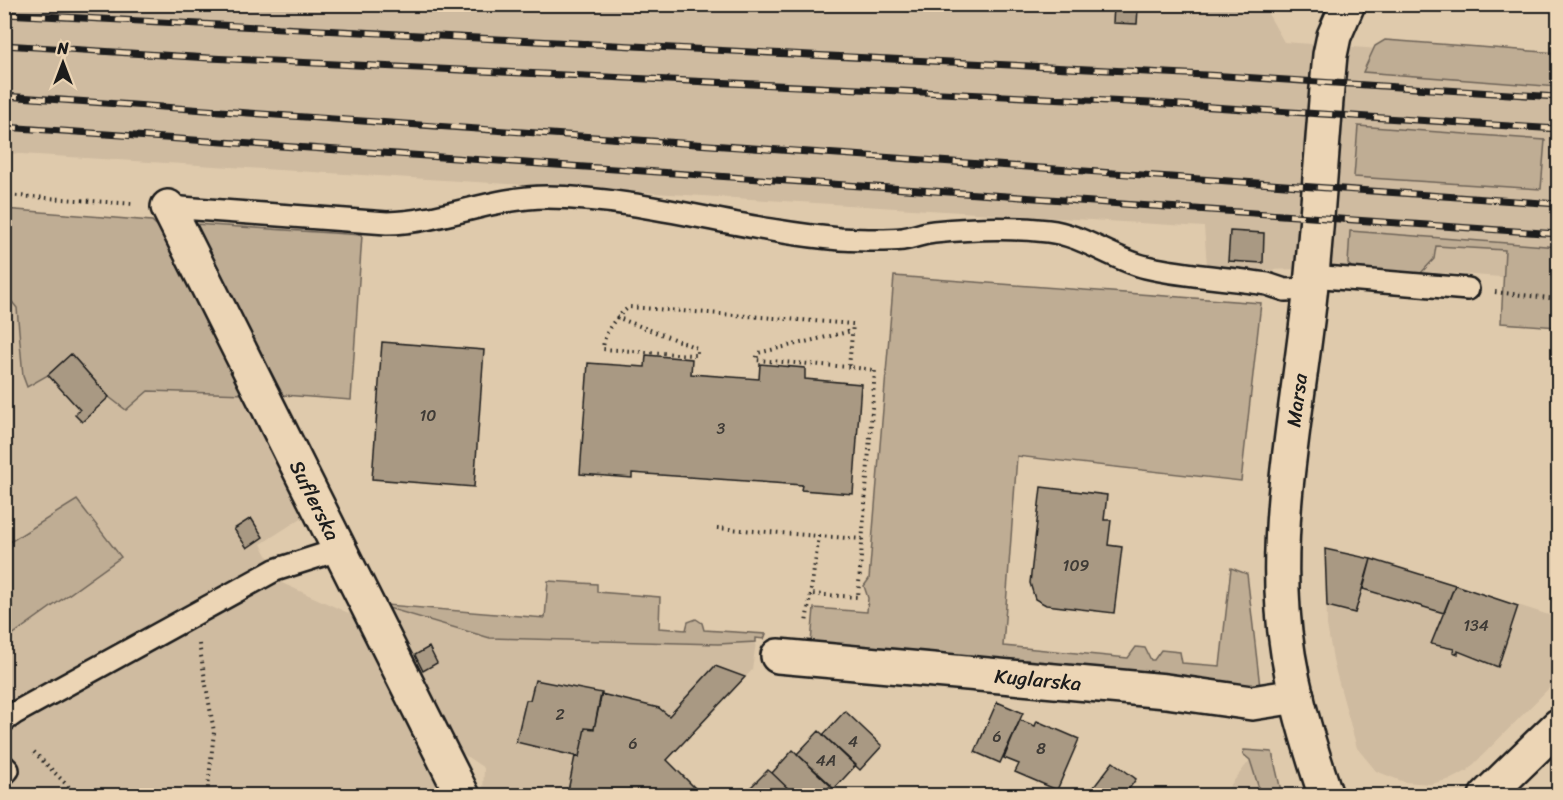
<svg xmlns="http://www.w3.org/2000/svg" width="1563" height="800" viewBox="0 0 1563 800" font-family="Sriracha,sans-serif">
	<rect width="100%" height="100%" fill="#dfcaac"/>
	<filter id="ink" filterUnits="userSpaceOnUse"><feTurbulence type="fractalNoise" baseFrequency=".0167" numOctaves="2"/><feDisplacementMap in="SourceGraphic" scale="12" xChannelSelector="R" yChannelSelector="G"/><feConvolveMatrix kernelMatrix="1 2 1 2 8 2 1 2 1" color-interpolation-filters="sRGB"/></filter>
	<g filter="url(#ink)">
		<path fill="#cfbba0" d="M4,5H1263L1284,42L1558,62V281L1359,267L1267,270L1207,266L1204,227L5,153Z
			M4,209L152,221L167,235L306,515L261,544L282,583L355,616L444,795H5Z
			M1325,549L1438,579L1558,618V679L1467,771L1451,779L1431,784L1404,782L1376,771L1357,748L1334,665L1327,625Z
			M388,608L490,638L756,642L752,670L667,760L703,795H483L484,768L460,752Z
			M1250,760L1261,795H1223Z"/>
		<path fill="#bfad94" stroke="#6e6458" stroke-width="1.5" d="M1385,40L1558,53V87L1363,72L1375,46Z
			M1358,126L1545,140L1541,189L1354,177Z
			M4,209L152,221L167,235L246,394L148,391L126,410L109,397L71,354L48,375L27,387L23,376L17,308L5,293Z
			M194,224L362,235L351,400L283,395Z
			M1350,231L1558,247V327L1501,323L1505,250L1436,246L1434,259L1420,274L1355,270L1348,264Z
			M894,276L1261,303L1241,481L1017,456L1003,646L1128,658L1136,647L1145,648L1151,660H1154L1161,650L1180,652L1182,663L1220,666L1231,568L1247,574L1260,687L811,643L814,608L867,612L868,598L864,586L869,579Z
			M77,500L121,557L5,640V545Z
			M548,581L597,584V592L660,597L659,628L686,630L688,622L696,619L702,623L704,630L766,634L764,639L756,638V642L718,644L490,638L388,608L387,605L545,618Z
			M1244,750L1272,752L1282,795H1261L1250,760L1243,754Z"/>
		<path fill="#a99983" stroke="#1c1c1c" stroke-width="1.5" d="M855,4H939V13L855,7Z
			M1114,6L1138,8L1137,24L1113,23Z
			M1230,231L1264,233L1263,263L1228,261Z
			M382,342L484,350L474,487L372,479Z
			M71,354L109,397L82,422L75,415L80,410L48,375Z
			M646,355L692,359L691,374L759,379L760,364L805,368V379L861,384L853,494L801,490L802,485L632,473V478L580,474L588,363L645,367Z
			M1041,487L1107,495L1104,520H1111L1108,545L1122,547L1114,613L1046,605L1035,599L1030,583Z
			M251,518L263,537L247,548L234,529Z
			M1325,549L1371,559L1355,613L1327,606Z
			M1371,559L1455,585L1444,613L1363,589Z
			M1455,585L1518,606L1498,667L1458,651V654L1453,652L1454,649L1431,644Z
			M429,647L437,663L423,671L415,655Z
			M715,666L745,677L667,760L703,796H567L575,756L579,757L585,728L594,729L601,694L659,708L669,716Z
			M535,680L602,693L594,729L585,728L579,757L516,742L526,700H530Z
			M997,702L1023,713L1000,763L975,752Z
			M845,711L882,746L860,770L823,735Z
			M1020,720L1035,726L1037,721L1079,739L1057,790L1015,772L1019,764L1004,758Z
			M819,731L856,765L834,789L797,754Z
			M793,750L831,785L821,796H796L772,773Z
			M1113,762L1136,779L1124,796H1087Z
			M768,770L772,773L796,796H749L746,792Z
			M742,789L746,792L749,796H736Z"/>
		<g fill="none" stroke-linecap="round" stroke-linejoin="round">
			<defs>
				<path id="lane" d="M168,207L387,223C443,222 492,197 547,197C646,198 741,231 840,239C860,240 883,241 903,239C914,237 924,233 934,232C971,228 1011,227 1048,231C1083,235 1112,259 1146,267C1185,276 1227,278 1267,284L1285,290L1311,289
					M1312,276L1468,289
					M4,721L15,713L275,570L341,549
					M4,766L8,770L4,774"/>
				<g id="street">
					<path id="s1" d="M168,207L463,796"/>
					<path id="s2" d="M778,656L1166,691L1252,703L1297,696"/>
					<path d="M1486,796L1558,726"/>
				</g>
				<g id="secondary">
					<path id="s3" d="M1326,796C1306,737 1287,673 1283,610C1276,509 1298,405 1309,304C1318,221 1322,138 1330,55L1334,36L1348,4"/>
				</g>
			</defs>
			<use href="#lane" stroke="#1c1c1c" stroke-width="26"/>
			<use href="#street" stroke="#1c1c1c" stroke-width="38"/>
			<use href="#secondary" stroke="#1c1c1c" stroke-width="38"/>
			<path stroke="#1c1c1c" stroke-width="4" stroke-dasharray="1.5 4.5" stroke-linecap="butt" d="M4,195L135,204
				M1495,292L1558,299
				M616,317L697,348V355H691L603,349C604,331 615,318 629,307L853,324L849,367L875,370L858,597L810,594
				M849,367L756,360L758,353L852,331
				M717,528L819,536L806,623
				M819,536L863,539
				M199,644L214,732L207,796
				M34,752L78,796"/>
			<use href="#lane" stroke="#ecd5b5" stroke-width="21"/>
			<use href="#street" stroke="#ecd5b5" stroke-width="33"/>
			<use href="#secondary" stroke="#ecd5b5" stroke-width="33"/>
			<defs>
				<path id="rail" d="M4,14L1225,76L1558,97
					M4,45L209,58L1150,103L1558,129
					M4,96L1558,204
					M4,127L1558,234"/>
			</defs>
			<use href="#rail" stroke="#1c1c1c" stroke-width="7"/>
			<use href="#rail" stroke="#ecd5b5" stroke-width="4.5" stroke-dasharray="14" stroke-linecap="butt"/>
		</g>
	</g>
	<g text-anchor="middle" stroke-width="5" stroke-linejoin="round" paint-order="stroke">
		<g font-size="16" fill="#3f3b36">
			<text x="428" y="421">10</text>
			<text x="721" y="434">3</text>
			<text x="1076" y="571">109</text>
			<text x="1476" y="631">134</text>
			<text x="560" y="720">2</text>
			<text x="997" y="742">6</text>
			<text x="853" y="747">4</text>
			<text x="633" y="749">6</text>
			<text x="1041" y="754">8</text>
			<text x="826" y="766">4A</text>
		</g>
		<g font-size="20" fill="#1c1c1c" stroke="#ecd5b5">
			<text dy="7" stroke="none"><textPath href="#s3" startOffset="402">Marsa</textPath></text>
			<text dy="7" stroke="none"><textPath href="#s1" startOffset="328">Suflerska</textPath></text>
			<text dy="7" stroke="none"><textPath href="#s2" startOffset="261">Kuglarska</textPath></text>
		</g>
	</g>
	<rect width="1563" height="800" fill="none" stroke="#ecd5b5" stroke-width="24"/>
	<rect x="12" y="12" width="1539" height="776" fill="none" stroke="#1c1c1c" stroke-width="2" filter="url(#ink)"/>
	<g transform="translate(63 63)" stroke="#ecd5b5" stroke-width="4.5" paint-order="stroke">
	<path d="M0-4.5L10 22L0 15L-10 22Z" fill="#1c1c1c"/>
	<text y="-9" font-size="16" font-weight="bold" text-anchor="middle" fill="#1c1c1c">N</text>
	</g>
</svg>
